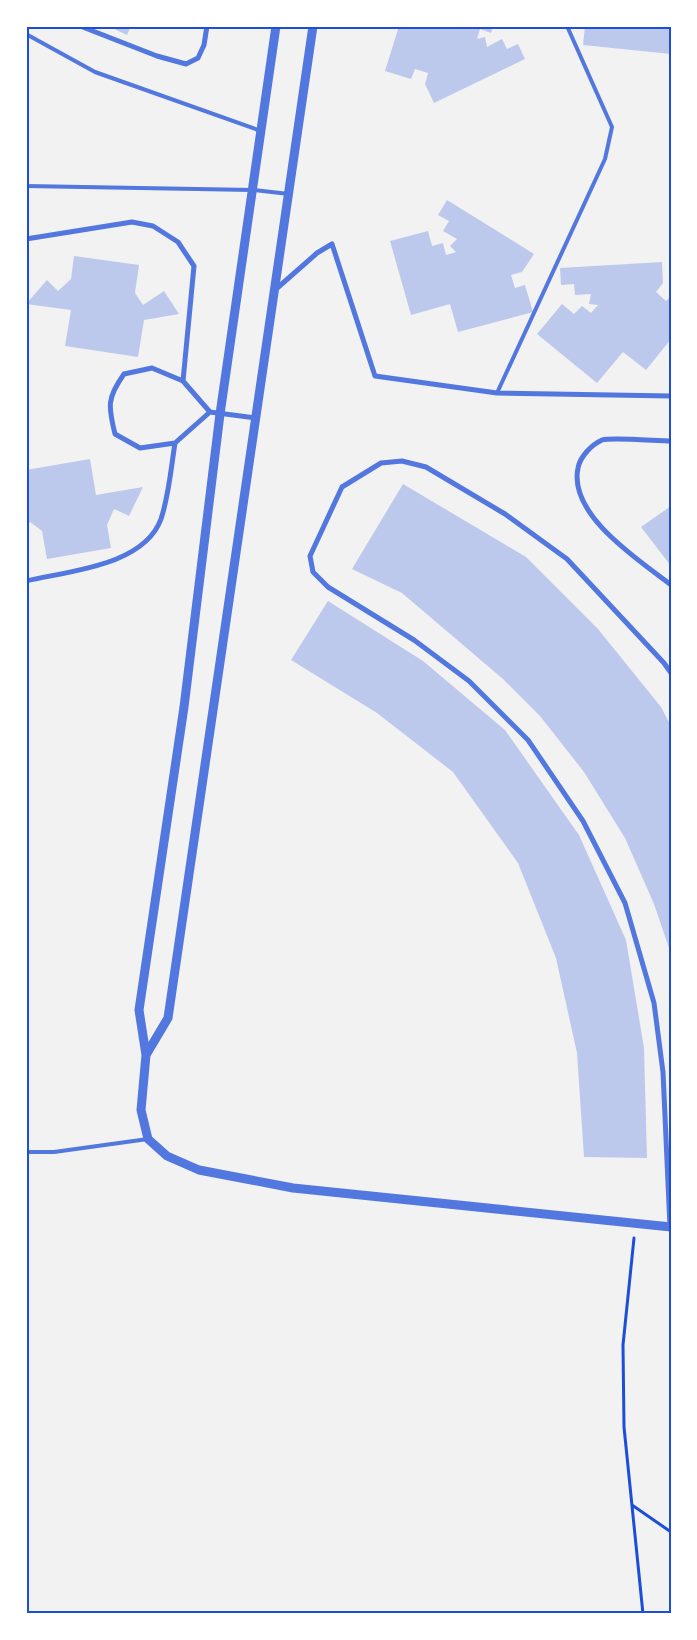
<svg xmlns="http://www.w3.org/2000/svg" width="697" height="1640" viewBox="0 0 697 1640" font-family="Bitter,serif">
	<rect width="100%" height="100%" fill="#f2f2f2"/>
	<path fill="#bdc9ec" d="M108,26H131L127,35Z
		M399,26H493L491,33L480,29L477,39L485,37L487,47L502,39L507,49L518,44L525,59L434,103L425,84L428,73L415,69L411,79L385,71Z
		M585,26H671V54L583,45Z
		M447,200L534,254L522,272L511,275L515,288L525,285L533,312L458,332L450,304L411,315L390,241L428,231L432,246L443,243L446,255L456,252L450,246L457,239L443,231L449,221L438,215Z
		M74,256L139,265L135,293L143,305L164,291L179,314L144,320L138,357L65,346L71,310L26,304L47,280L58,291L71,279Z
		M662,262L663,283L656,292L666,301L671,296V339L646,370L623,352L597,383L537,334L562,304L574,314L582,306L591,313L598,305L589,304L591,294L575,295L574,284L561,285L560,268Z
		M90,459L96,495L143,487L129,516L114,509L107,525L111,548L47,559L42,531L30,522L26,527V470Z
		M403,484L526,557L598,629L661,707L671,726V954L654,904L625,838L584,772L540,716L503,679L402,593L352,569Z
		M671,506V566L641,527Z
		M328,601L423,661L505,730L579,835L626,940L644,1048L647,1158L584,1157L577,1053L556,958L518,863L453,772L377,713L291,660Z"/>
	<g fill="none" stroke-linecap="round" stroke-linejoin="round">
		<path stroke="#1d4ed8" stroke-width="3" d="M634,1238L623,1345L624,1427L643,1614
			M632,1505L671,1532"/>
		<path stroke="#5277de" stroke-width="4" d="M26,34L95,72L261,131
			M26,186L253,190L289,194
			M497,393L605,159L612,127L567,26
			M26,1152H54L148,1139"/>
		<path stroke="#5277de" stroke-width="5" d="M80,26L157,56L186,64L198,58L204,45L207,26
			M26,239L132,222L153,226L178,242L194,266L183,381
			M275,290L317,253L332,244L375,376L497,393L671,396
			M210,412L175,443L140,448L115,434C108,406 107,398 124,374L152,368L183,381L210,412L256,418
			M671,441C658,441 611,437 602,440C591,445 580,457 578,468C568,515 639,560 671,585
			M26,581C68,571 144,566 161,519C169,495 171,468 175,443
			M670,1227L663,1072L654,1003L625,903L583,821L528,740L469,681L414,640L328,587L313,572L310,556L342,487L381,463L402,461L426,467L505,514L567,559L664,663L671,673"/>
		<path stroke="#5277de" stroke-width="9" d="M276,26L220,414L184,707L139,1010L146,1055L141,1110L148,1139L167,1156L199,1170L293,1188L671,1227
			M146,1055L168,1018L313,26"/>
	</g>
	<rect width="697" height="1640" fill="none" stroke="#ffffff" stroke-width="55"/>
	<rect x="28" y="28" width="642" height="1584" fill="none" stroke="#1d4ed8" stroke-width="2"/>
</svg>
